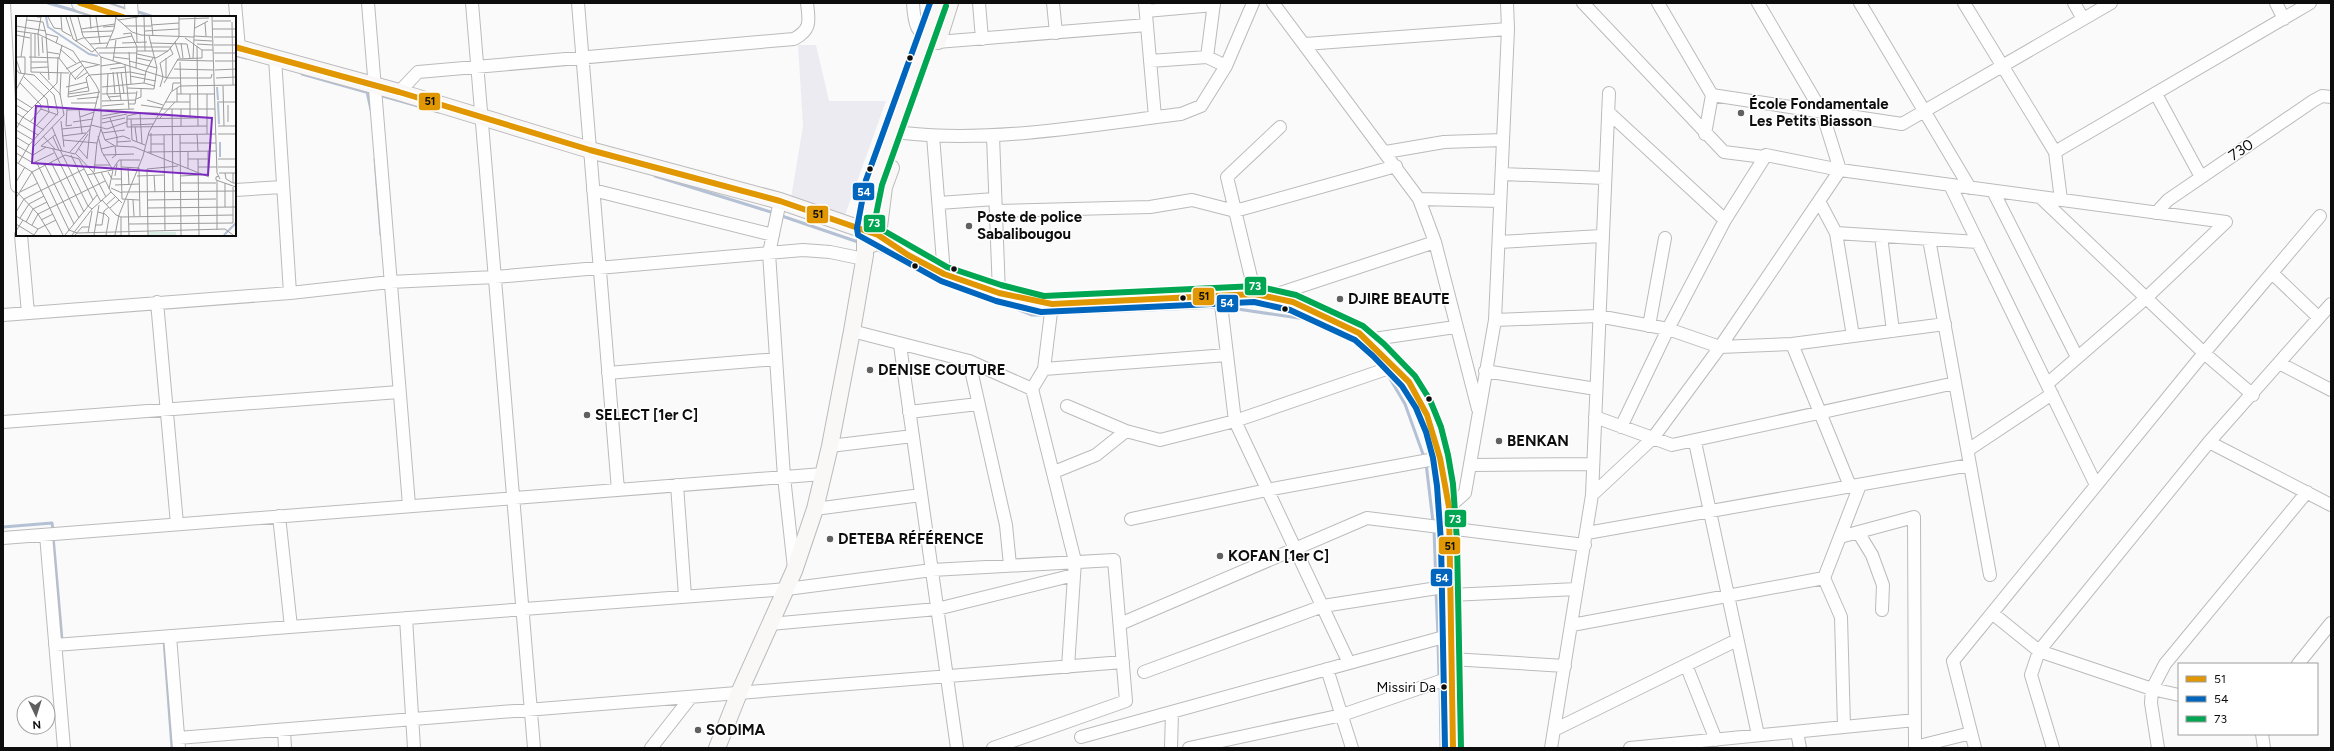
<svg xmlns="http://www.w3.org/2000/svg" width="2334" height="751" viewBox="0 0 2334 751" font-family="Figtree,sans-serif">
	<rect width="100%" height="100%" fill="#fafafb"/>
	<path fill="#ecebf2" d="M798,45H816L829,101H886L845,215L791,198L803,126Z"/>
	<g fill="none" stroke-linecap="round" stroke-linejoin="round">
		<path stroke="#b4c0d4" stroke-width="3" d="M48,3L97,17
			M110,4L129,10
			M135,11L154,17
			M235,55L246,58
			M302,74L373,94
			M367,92L371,110
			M379,95L439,112
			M375,159L381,235
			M655,176L774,213
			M779,215L861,243
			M873,248L905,262
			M995,300L1032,315H1048
			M1224,307L1305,319L1360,343
			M1054,314L1218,307
			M1386,372L1405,404L1424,457
			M1426,463L1433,522
			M3,527L52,523L53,530
			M1434,530L1436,586
			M53,536L62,640H64
			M1436,592L1438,636
			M164,640L172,748
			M1438,642L1439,678
			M1440,684L1441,748"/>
		<defs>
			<path id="minor" d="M4,3L9,102L17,186
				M131,3L132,17
				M235,3L239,48
				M368,3L409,505
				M472,3L534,748
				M578,3L618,490
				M913,3C914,23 916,36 937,42L1147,25
				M979,3L982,39
				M1053,3L1056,33
				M1145,3L1155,117
				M1273,3L1419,199L1435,242L1478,409
				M1583,3L1724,152L1764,157
				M1658,3L1712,95L1705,134
				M1758,3L1822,112L1840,170
				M1860,3L1970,188
				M1964,3L2055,152L2061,200
				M2074,3L2083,19
				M2276,3L2284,19
				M1146,11L1214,5
				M1305,44L1508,29
				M1207,57L1214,3
				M275,58L290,293
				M1150,61L1207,57L1226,66
				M399,92L418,72L794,39C812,29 809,21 807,3
				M2156,94L2201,177
				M1712,95L1902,124L2111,3
				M1608,112L1725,220
				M904,133C996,143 1089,125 1181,114L1201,106L1226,66L1253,3
				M933,136L944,274
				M993,136L999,293
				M1386,152L1444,142L1503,140
				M2055,152L2310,3
				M1502,174L1604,178
				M1950,185L2096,485
				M235,190L282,187
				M593,190L773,235
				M1993,191L2077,357
				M2040,197L2204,353L2253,395
				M1419,199L1500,201
				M780,201L769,253L784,477L794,568
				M1819,201L1836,233L1853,336
				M939,203L995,199
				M997,211L1150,207L1192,200L1235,211L1396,166
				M2156,213L2168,200L2313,101L2322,96L2331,97
				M1836,233L1978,242
				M21,235L28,313
				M1881,236L1893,331
				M1929,239L1990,575
				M1499,242L1601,236
				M2272,273L2318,317
				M1255,294L1227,177L1280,127
				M1220,296L1235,421L1349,663
				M1268,297L1435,242
				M157,302L177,524
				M3,315L290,293L390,282L495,277L803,250L830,252L864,259
				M1495,320L1598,316L1668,329L1720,347L1792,344L1945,324
				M1649,326L1665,238
				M852,331L969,361L1032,389L1075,561L1068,667
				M1367,340L1455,327
				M1792,344L1850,486
				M900,345L957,748
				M969,361L1006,525L1010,565
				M2279,363L2331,390
				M1044,369L1227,355
				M1485,371L1596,389
				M608,373L776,359
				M2047,384L2146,298L2226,222
				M1032,389L1044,369L1052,304
				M1067,406L1126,431L1160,440L1235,421L1395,366
				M909,412L978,404
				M1595,417L1672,445L1955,383
				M3,422L399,392
				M1621,427L1668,329L1725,220L1766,155L1840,170L2226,222
				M1695,442L1758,735
				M2209,442L2331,505
				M830,446L913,436
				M1968,450L2052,394
				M1472,465L1593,464
				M1054,472L1096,455L1126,431
				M677,485L685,596
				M1592,495L1653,438L1720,347L1840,170
				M1449,507L1465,493L1495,320L1508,29L1507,3
				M815,509L921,495
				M279,516L291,627
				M1131,519L1267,490L1440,458
				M1858,532L1872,555L1883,585L1882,610
				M1587,533L1970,465
				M46,535L64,748
				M1840,537L1914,517L1915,747L1971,733
				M3,538L823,474
				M1450,595L1577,589
				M1992,613L2039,651L2152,689L2179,695
				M406,618L414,748
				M770,624L937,609L1074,575
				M1120,624L1367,518L1585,545
				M1572,625L1824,578
				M170,636L179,748
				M55,645L787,589L932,570L1114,560L1126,701L993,748
				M1451,659L1565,666
				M2298,664L2331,623
				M1686,665L1716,740
				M1327,669L1352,748
				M1144,672L1323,606L1450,586
				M1844,727L1841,617L1824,578L1860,485
				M284,730L285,748
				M1554,730L1737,640
				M1797,732L1800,748
				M2262,734L2264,748
				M1081,737L1451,635
				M178,738L1123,662
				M651,748L691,697
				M1171,748L1172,712
				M1189,748L1342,715L1452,677
				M1551,748L1592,495L1609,93
				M1630,748L1915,720
				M1975,748L1953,661L2204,353L2320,216
				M2053,748L2031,675L2039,651L2209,442L2331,304
				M2158,748L2151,703L2152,689L2165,664L2307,492"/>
			<path id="secondary" d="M80,3L123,17
				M938,41L950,3
				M235,47L399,92L590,150L780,201L878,235L908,255L944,274L999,293L1052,304L1255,294L1293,302L1359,333L1409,382L1427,415L1440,458L1449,507L1453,748
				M872,244L878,235L884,187L891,168
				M717,748L739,693L794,571L815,509L830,446L852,331L865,255V230L874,183L938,3"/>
		</defs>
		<use href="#minor" stroke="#bbbbbc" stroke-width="14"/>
		<use href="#secondary" stroke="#bbbbbc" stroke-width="18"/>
		<use href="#minor" stroke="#fefefe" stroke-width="12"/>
		<use href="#secondary" stroke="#faf8f7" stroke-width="16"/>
		<defs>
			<path id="bus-1" d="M80,3L123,17
				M235,47L399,92L590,150L780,201L878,235L908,255L944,274L999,293L1052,304L1255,294L1293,302L1359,333L1409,382L1427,415L1440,458L1449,507L1453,748"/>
			<path id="bus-2" d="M930,3L866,180L857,228L858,235L941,281L996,301L1041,312L1254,302L1290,310L1355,340L1373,356L1402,386L1416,408L1426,432L1433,458L1437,486L1441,542L1445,748"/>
			<path id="bus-3" d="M946,6L882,185L874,225L947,267L1001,285L1044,296L1256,286L1296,295L1363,326L1384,344L1415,376L1430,400L1441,427L1448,455L1453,484L1457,541L1461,748"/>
		</defs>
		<use href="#bus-1" stroke="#fff" stroke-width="9"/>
		<use href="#bus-2" stroke="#fff" stroke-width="9"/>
		<use href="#bus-3" stroke="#fff" stroke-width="9"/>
		<use href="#bus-1" stroke="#e09701" stroke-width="6"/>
		<use href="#bus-2" stroke="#0065bd" stroke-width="6"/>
		<use href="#bus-3" stroke="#00a651" stroke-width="6"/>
	</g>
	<g fill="#0d0d0e" stroke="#fff" stroke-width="1.5">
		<circle cx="910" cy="58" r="3.5"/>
		<circle cx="870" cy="169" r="3.5"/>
		<circle cx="915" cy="266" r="3.5"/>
		<circle cx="954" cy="269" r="3.5"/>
		<circle cx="1183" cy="298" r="3.5"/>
		<circle cx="1285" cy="309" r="3.5"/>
		<circle cx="1429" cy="399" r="3.5"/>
		<circle cx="1444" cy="687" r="3.5"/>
	</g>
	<g fill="#606061" stroke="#fff" stroke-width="1.5">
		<circle cx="1741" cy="113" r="4"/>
		<circle cx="969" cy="226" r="4"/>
		<circle cx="1340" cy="299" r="4"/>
		<circle cx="870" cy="370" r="4"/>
		<circle cx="587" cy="415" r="4"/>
		<circle cx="1499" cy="441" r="4"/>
		<circle cx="830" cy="539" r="4"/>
		<circle cx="1220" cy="556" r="4"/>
		<circle cx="698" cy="730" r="4"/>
	</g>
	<g text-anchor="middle" stroke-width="3" stroke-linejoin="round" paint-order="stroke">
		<g font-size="14" fill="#0d0d0e" stroke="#fff" text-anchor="end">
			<text x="1436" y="692">Missiri Da</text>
		</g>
		<g font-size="15" font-weight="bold" fill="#0d0d0e" stroke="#fff" text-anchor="start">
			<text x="1749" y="109">École Fondamentale<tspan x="1749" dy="17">Les Petits Biasson</tspan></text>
			<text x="977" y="222">Poste de police<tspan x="977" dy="17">Sabalibougou</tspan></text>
			<text x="1348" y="304">DJIRE BEAUTE</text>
			<text x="878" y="375">DENISE COUTURE</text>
			<text x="595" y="420">SELECT [1er C]</text>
			<text x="1507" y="446">BENKAN</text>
			<text x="838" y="544">DETEBA RÉFÉRENCE</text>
			<text x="1228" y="561">KOFAN [1er C]</text>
			<text x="706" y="735">SODIMA</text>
		</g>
		<g font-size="15" fill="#0d0d0e" stroke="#fff">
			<text transform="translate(2241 150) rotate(-34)" y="5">730</text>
		</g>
	</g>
	<g transform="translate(16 16)">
		<rect width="220" height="220" fill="#fafafb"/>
		<path d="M132,216H160V219H132Z" fill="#daede4"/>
		<path fill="none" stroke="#b4c0d4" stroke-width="2" d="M30,1L32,11L73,38L82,40M201,71L202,84M202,87L203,108M204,126V141M208,219L220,207"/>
		<path fill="none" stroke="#9b9b9c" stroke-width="1" d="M21,1H25L22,18L23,40M32,1L38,12L46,13M45,1L46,15L55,20M50,1L57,23L76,36L81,32H90L98,13L100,1M54,1L61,24M62,1L67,20L85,41V113L89,124L99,130L118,131L193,161M74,1L75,13M80,1L84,27M99,1L116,16L125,19L178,21M120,1L121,26M128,1L129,35M135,1L137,20M196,1L201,157L204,163M163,3L193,2M11,4L27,6L30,18L33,64M102,4L122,1M197,5H215M216,6L217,69M189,7L190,20M135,9L163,7M0,10L30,15M109,10H135M87,11L99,10M179,12L192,5M65,13L99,8M197,13H220M0,15L22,18L57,35L80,69L83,75L74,113L71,143M129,15L163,13M65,16L97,15M15,18V56L53,57M30,18L42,21L40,27M0,19L14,22M178,20L196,21M26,21L27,37M198,21H220M169,22L186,34H197M94,24L116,20L115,17L107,18M178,24L196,25M59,25L67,22L95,20M159,26L164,42M106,27L131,26M134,27L171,28M165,27L167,42M74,28L92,27M171,28L174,42M181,28L197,29M46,29L43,42L60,64M198,29H220M181,30L182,110M0,31V43L5,57M90,32L121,31L116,20M44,33L60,47M121,35H152M31,36L43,38M113,36L115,68M83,37H121M198,37H220M121,38L140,42L152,35L163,21V1M5,41L11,1M13,41L43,42M19,41V18M85,41L151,62H195L196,58M98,41L113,43M121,42L135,45M177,42L179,1M161,44L197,45M97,45L100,24M113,45L141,52M199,45H220M15,46H32M164,46L165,78M67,49L54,58L52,81L84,76M109,49L113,93M85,50L105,47M15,52L32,51M120,52L121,31H155M0,53L3,57L18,59L38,79L42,97L13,129L2,148M50,53L66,45L84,49M94,53L109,51M158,53L198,54M199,54L220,53M97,56L99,78M101,56L105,84M105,56L108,78M92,57L91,78L95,85M74,59L114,56L129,59M114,60L140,65M8,61L31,83L33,96L20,110M150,62V42M200,62L220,61M59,63L69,52L82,49M61,63L72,56M4,67L25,89V93L14,106M128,67L130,55L137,42M148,67L162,43L186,42V34M207,70L208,110M50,71L71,66M86,71L128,67L139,70M144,71L147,61L144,47L157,38L154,32M111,72L138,73L141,52L133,20M161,72V86M0,74L9,57V41H1M156,75L157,67H164M53,76L72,71M52,78L73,75L70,62L73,59M86,78L120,77M161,78H199M174,78V102M191,78V118M44,79L45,57M92,81L104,80M0,82L16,92M61,83L83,81M120,83L125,81V73M131,84L147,89M86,85L120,84M149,86H174M201,86H220M55,87H81M113,88H119L121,75M0,89L12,96M125,89L146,92M212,89V106M86,90L108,88M25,93L42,99M51,93L50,110L56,109M145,93H199M156,93L157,176M51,94L85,93M63,94L66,117M86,94L118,93M0,97L28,114M124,97L126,128M142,97H124L111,100V111L191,110M86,100L108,96M64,101L78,96M94,102L101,121V130M86,103L111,98M111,103L182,102M115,103L116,124L129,129M143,103L159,86M45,105L48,131M0,106L22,119M57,106L77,103M86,107L109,102M75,109L91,113L111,106M116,109L137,108M165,110V93M202,110H220M36,111L46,135M119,111L121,126M0,113L7,101L41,67L42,41M46,113L75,110M0,114L17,124M86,117L109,114M181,118L182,135M202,118H220M132,119L200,118M148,119L149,215M164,119L165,219M27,120L39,133M46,120L70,117M82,120L86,136L97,154L93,173M0,121L13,129M37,121L43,134M47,124L81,127M89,124L107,120L114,123M101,126L115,125M164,127H200M135,128H148M0,129L17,139L30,131M18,130L48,99L44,78L24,57M25,130L59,138L72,118M25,130L39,119M37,133L68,196M63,133L71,142M85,133L98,130M44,134L72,190L76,193M192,135V160M54,136L74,113M132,136L200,135M0,137L17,147L38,137M60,138L77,156L90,181M135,138V117M55,139L77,184M87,139L118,138M96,142L100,139L99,130M63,143L85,186M172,143H192M182,143L183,219M202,143H220M105,144L106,183L123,184M20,145L53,214L61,217L209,213L217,219M0,146L16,156L47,219M35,146L63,202M29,149L58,208M78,149H94M106,151L123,152L124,200M112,151L113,169M182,151H201M202,151H220M172,153V135M78,156L81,127L85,113M85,156L95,176L106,187M92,156L96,163H106M203,157H220M209,157L210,163L217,167M217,157V167H220M71,159L96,154L103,144H124M138,159L139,176M99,160L101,148M121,160L148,159M164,160L182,159M203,160L200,161V164L220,171M201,165V214M0,166L9,151M164,167H200M209,167V191M99,169L123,168M95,172L106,177M0,175L22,198L35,219M4,176L22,167M106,176L220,175M0,182L16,156L49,139L63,143M86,184L100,199L105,201L217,199M112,184L113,219M117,184L118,200M131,184L200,183M90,189L99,181M94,192L103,184M131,192L220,191M0,196L8,183L68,153M82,196L89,198L93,202L90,219M0,200L22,213M4,202L13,188L28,180M25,204L37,198M10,206L17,193L31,186M0,208L18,219M113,208L217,207V171M16,209L22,198L89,165M79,209H86L88,195L93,191M0,215L7,204M72,217L76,195M18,219L22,213L40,204M49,219L81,179M56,219L76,193L95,176M59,219L66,211H73M78,219L83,189M99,219L103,199L127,140L133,116L155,76L164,70L220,69M105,219V201M132,219L131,153L162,150"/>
		<path fill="#7b2cbf" fill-opacity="0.15" stroke="#7b2cbf" stroke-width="2" d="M20,90L196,102L192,159L16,147Z"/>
		<rect width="220" height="220" fill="none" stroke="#0d0d0e" stroke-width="2"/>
	</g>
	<g stroke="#fff" stroke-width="1.5">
		<rect x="418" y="92" width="23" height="19" rx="4" fill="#e09701"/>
		<rect x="852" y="182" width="23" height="19" rx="4" fill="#0065bd"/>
		<rect x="806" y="205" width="23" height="19" rx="4" fill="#e09701"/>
		<rect x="863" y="214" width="23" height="19" rx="4" fill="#00a651"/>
		<rect x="1244" y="276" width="23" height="20" rx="4" fill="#00a651"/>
		<rect x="1192" y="287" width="23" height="19" rx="4" fill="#e09701"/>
		<rect x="1216" y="294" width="23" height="19" rx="4" fill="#0065bd"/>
		<rect x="1444" y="509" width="23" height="19" rx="4" fill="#00a651"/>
		<rect x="1438" y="536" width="23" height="19" rx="4" fill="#e09701"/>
		<rect x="1430" y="568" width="23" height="19" rx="4" fill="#0065bd"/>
	</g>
	<g font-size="11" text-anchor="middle" font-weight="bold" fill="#fff">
		<text x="864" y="196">54</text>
		<text x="874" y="227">73</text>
		<text x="1255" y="290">73</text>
		<text x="1227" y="307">54</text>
		<text x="1455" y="523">73</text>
		<text x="1442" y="582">54</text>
	</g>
	<g font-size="11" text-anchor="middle" font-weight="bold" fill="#111">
		<text x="430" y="105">51</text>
		<text x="818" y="218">51</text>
		<text x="1204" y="300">51</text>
		<text x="1450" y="550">51</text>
	</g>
	<rect width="2334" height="751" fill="none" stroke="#0d0d0e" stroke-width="8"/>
	<rect x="2178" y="663" width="140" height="72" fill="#ffffff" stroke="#9e9e9f"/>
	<rect x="2186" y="676" width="20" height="6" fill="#e09701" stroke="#9e9e9f"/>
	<text x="2214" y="683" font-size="12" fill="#0d0d0e">51</text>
	<rect x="2186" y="696" width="20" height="6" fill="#0065bd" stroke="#9e9e9f"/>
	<text x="2214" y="703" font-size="12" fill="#0d0d0e">54</text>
	<rect x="2186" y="716" width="20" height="6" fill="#00a651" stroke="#9e9e9f"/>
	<text x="2214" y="723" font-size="12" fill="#0d0d0e">73</text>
	<g transform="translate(36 715) rotate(176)"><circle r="19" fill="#ffffff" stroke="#9e9e9f"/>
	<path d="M0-3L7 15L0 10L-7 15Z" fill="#606061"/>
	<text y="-6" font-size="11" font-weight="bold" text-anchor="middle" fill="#0d0d0e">N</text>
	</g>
</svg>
